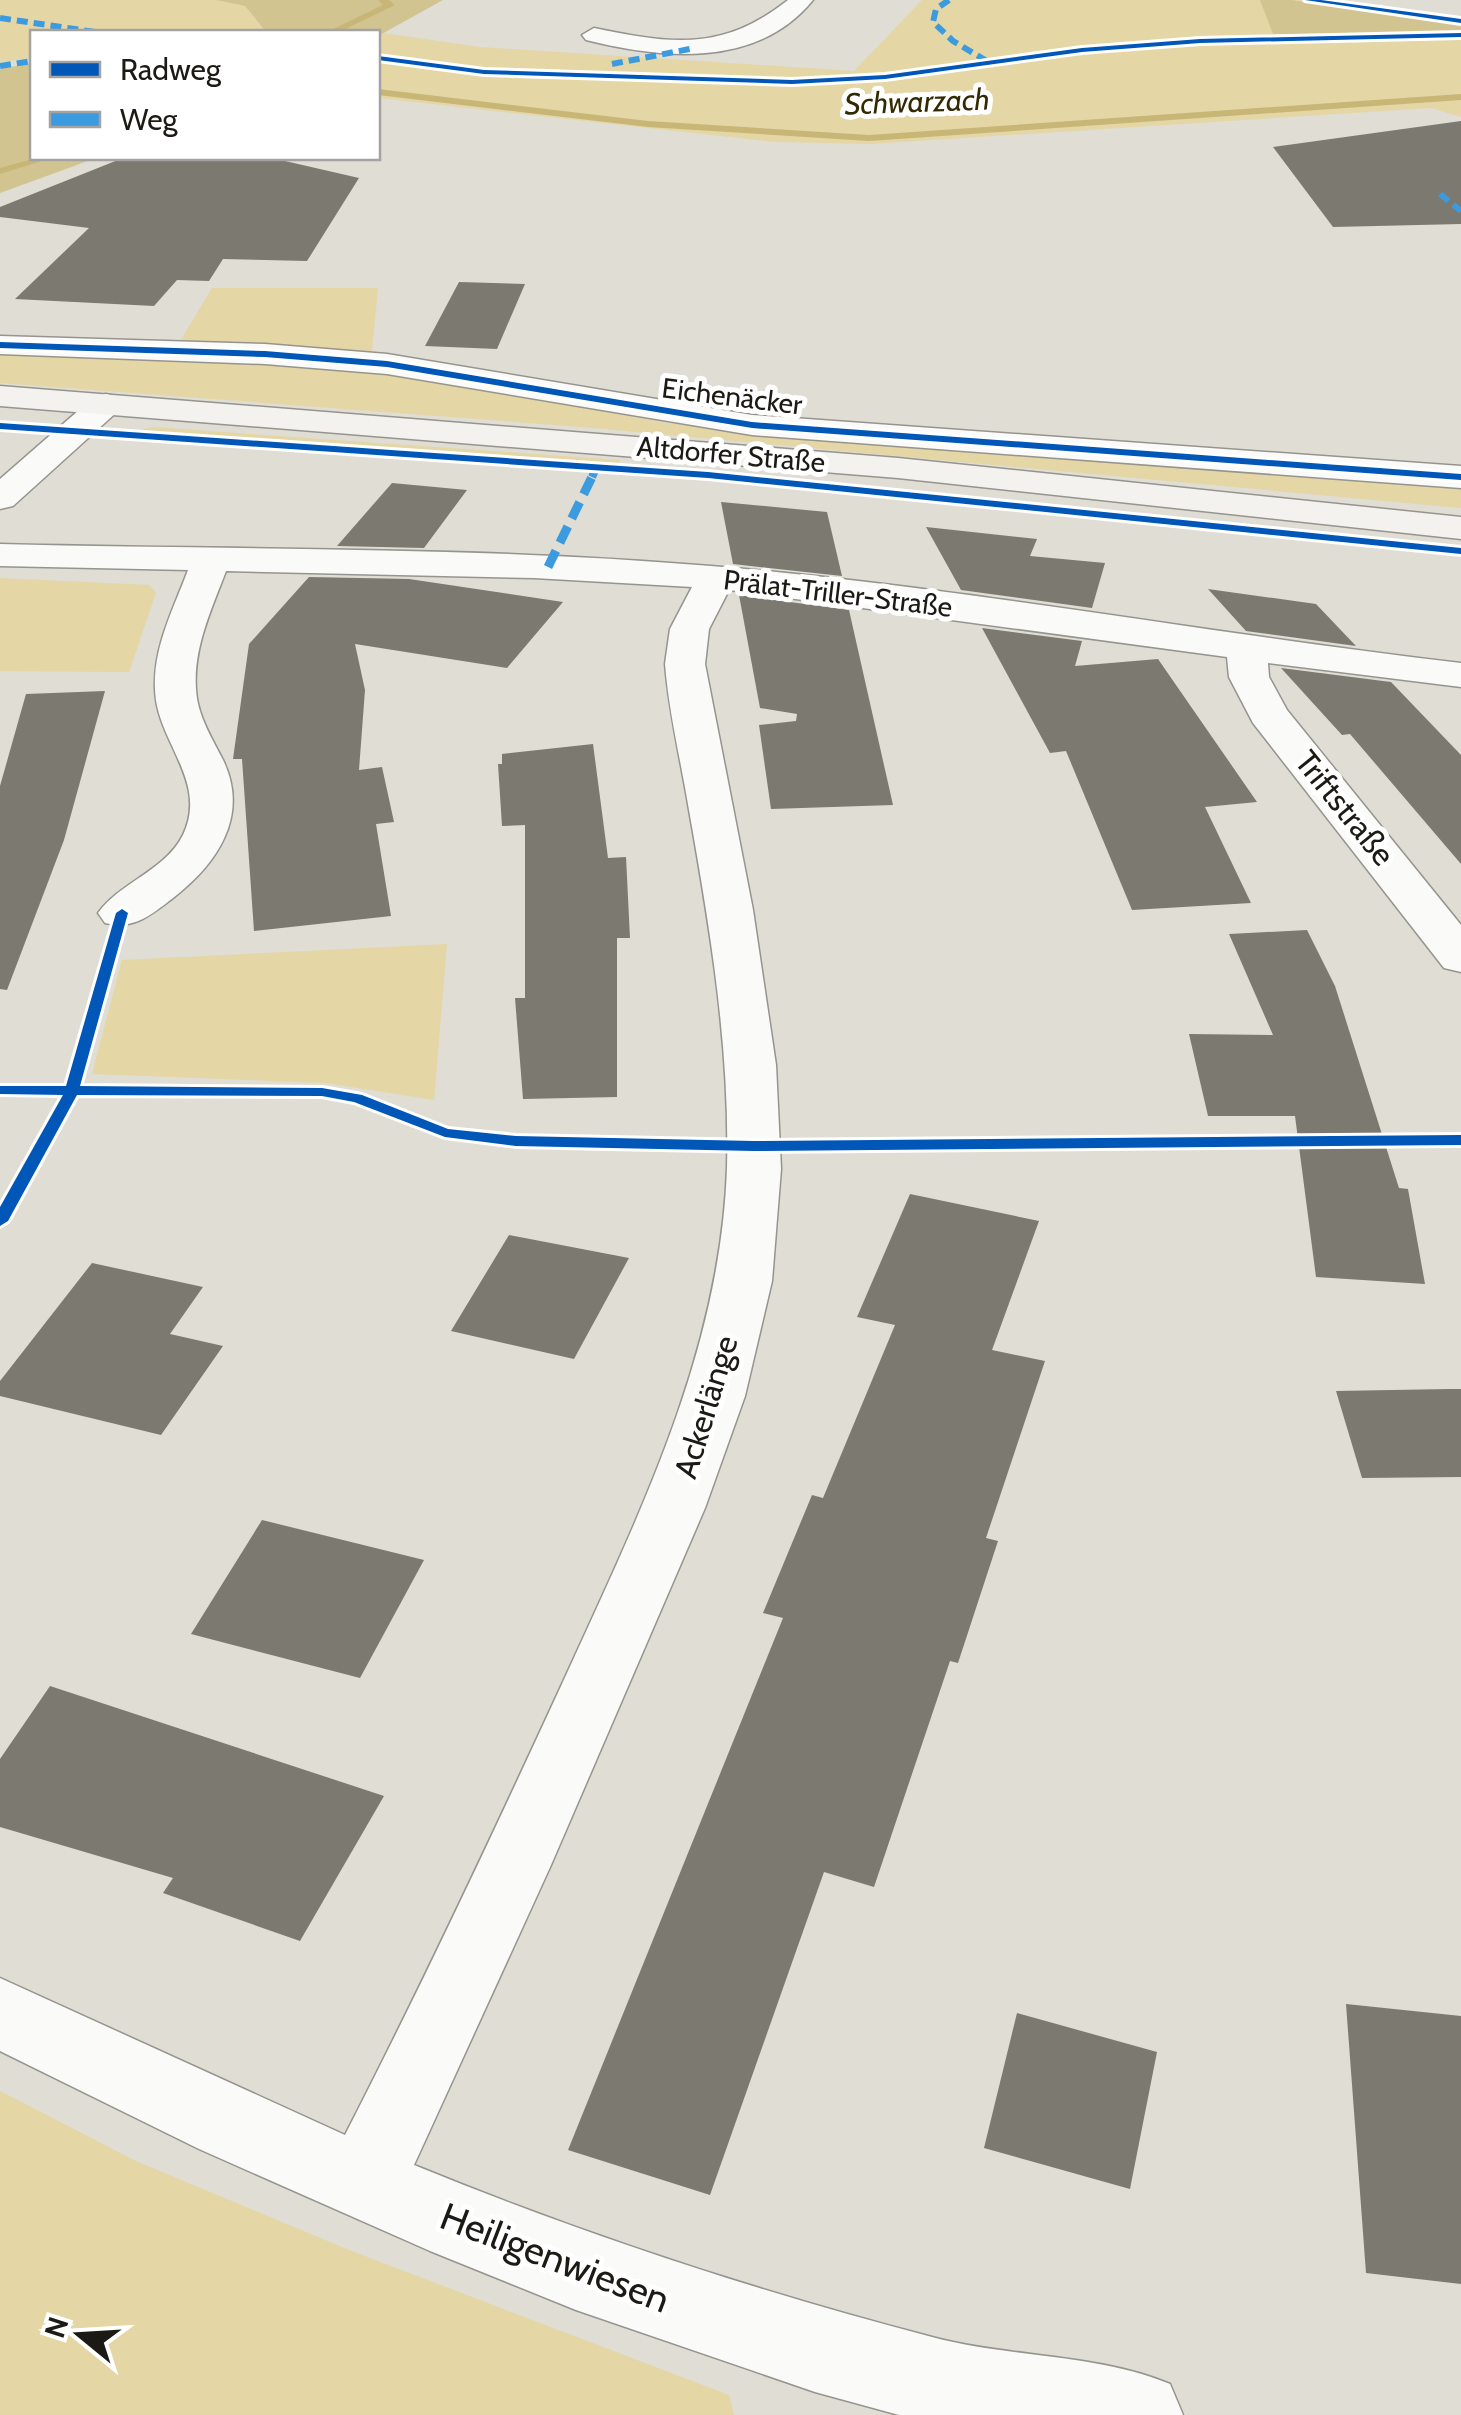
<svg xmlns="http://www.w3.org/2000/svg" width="1461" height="2415" viewBox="0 0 1461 2415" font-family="Cabin,sans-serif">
	<rect width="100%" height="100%" fill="#dfddd4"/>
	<path fill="#e4d6a5" d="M0,0H216L245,6L265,32H32V58L0,62Z
		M922,0H1336L1461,18V117L1431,108L870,144L775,142L378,98V36L383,33L480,47L854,71Z
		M212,288H378L372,350L366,354L179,343Z
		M0,352L312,365L486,388L666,423L1461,484V508L582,427L0,383Z
		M152,427L620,460L618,463L128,433Z
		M0,578L149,585L156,593L129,672L0,671Z
		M447,944L434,1100L326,1083L92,1074L122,960Z
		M0,2091L136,2161L349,2250L729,2395L734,2415H0Z"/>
	<path fill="#d2c490" d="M216,0H443L378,36L266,32L245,6Z
		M1260,0H1291L1461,24V33L1273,34Z
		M32,63V158H96L0,193V69Z"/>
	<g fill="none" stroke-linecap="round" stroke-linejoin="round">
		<path fill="#c8b677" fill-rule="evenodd" d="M378,0H389L395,5L339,32H327L383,5Z
			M378,89L648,121L869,135L1461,94V100L869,141L648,127L378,95Z
			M36,158H51L0,174V168Z"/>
	</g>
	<path fill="#7c7970" d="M1461,121V224L1333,227L1273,147Z
		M123,158H272L359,178L307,261L223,259L209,281L177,280L154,306L15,299L89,228L0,217V207Z
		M459,282L525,284L497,349L425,346Z
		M392,483L467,490L424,548L337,546Z
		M721,502L827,512L842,576L733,564Z
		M926,527L1037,539L1030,556L1105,563L1092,608L961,590Z
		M309,577L409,579L563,602L507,668L355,644L365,690L359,770L382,767L394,822L376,824L391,916L254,931L242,759H233L249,644Z
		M1208,589L1316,604L1356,646L1246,631Z
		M739,595L849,610L893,805L771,809L759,725L796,721L797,714L760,708Z
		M982,628L1082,641L1075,666L1158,659L1257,802L1205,807L1251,903L1132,910L1066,751L1050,753Z
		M1281,668L1391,682L1461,755V864L1350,734L1342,735Z
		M105,691L64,840L7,990L0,989V786L26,694Z
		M593,744L608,858L626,857L630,938H617V1097L523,1099L515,998H525V825L502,826L498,764H502V754Z
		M1307,930L1335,986L1399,1188L1408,1189L1425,1284L1316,1277L1295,1116H1208L1189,1034L1273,1035L1229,934Z
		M910,1194L1039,1221L992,1350L1045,1361L986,1538L998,1541L958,1663L950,1661L874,1887L824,1872L710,2195L568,2150L783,1618L763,1613L812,1495L823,1498L895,1325L857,1317Z
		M509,1235L629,1258L574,1359L451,1331Z
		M92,1263L203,1287L170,1334L223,1346L161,1435L0,1396V1381Z
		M1449,1389H1461V1477L1362,1478L1336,1391Z
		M262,1520L424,1560L360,1678L191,1634Z
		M50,1686L384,1796L300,1941L163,1893L173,1878L0,1827V1759Z
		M1346,2004L1461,2016V2284L1366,2273Z
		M1017,2013L1157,2052L1130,2189L984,2148Z"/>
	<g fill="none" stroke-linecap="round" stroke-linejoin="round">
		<defs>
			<path id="minor" d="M788,0H813C757,69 662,59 586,40L582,35L594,28C672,44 722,52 788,0Z
				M0,336L265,344L387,354L752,415L1461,466V488L752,435L387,374L265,364L0,354Z
				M106,394L118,397L123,404L118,411L13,506L0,509V479L94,397Z
				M0,544C237,550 475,546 711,566C962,587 1211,634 1461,663V687L1268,663L1269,677L1287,710L1461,925V972L1444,968L1253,723L1229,677L1227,657L729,590L709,629L705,664L753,910L776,1065L781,1169L772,1281L745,1396L705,1508L551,1865L414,2165C583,2234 756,2291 932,2337C1010,2358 1096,2353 1170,2384L1183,2415H899L815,2392L576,2310L430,2251L199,2149L0,2051V1978L345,2135C421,1987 492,1836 562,1684C637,1519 721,1353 727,1167C730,1048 710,928 689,810C681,761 669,714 665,664L670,629L692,587L534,578L226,571C212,608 193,648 196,689C197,715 212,738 223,760C250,816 217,864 173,898C151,915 134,930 105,923L98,913C120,882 165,871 183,835C209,781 156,741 155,689C153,647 174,608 188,570L0,566Z"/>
			<path id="secondary" d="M0,386L898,458L1461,517V539L898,478L0,406Z"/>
		</defs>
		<use href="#minor" stroke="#96948e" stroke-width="3"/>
		<use href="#secondary" stroke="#96948e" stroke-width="3"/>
		<use href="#minor" fill="#fafaf9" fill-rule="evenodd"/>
		<use href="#secondary" fill="#f3f2ee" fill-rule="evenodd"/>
		<path stroke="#3c9bde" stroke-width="6" stroke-dasharray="11 6" stroke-linecap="butt" d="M949,0L936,9L933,22L953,41L990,63
			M0,18L95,32
			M612,64L695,48
			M0,66L32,61
			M1440,194L1461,211"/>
		<path stroke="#3c9bde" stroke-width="8" stroke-dasharray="14 8" stroke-linecap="butt" d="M592,477L597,466"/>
		<path stroke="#3c9bde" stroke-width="9" stroke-dasharray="18 9" stroke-linecap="butt" d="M548,567L593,475"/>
		<defs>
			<path id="cycleway" d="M1305,0H1321L1461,19V23Z
				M1461,33V37L1200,43L1082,52L885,79L792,84L484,74L378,60V56L484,70L792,80L885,75L1082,48L1200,39Z
				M0,342L265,351L387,361L752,422L1461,474V480L752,428L387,367L265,357L0,348Z
				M0,423L708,472L1461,548V554L708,478L0,429Z
				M122,909L128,913L80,1086L322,1088L362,1095L448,1129L516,1136L754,1141L1461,1135V1145L754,1151L516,1146L445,1137L354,1102L322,1096L77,1095L8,1221L0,1226V1207L63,1095L0,1094V1086H66L116,913Z"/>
		</defs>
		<use href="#cycleway" stroke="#fff" stroke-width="6"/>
		<use href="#cycleway" fill="#0057b8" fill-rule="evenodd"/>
	</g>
	<g text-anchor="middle" stroke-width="10" stroke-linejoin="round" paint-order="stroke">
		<g font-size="28" fill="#1c1a14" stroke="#fff">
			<text transform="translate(732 396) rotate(7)" y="10">Eichenäcker</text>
			<text transform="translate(731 454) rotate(5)" y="10">Altdorfer Straße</text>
			<text transform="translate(838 593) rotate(7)" y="10">Prälat-Triller-Straße</text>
		</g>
		<g font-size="30" font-style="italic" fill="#332902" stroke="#fff">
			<text transform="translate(917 102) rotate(-2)" y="10">Schwarzach</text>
		</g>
		<g font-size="32" fill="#1c1a14" stroke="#fff">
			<text transform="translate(1345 808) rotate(51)" y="11">Triftstraße</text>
			<text transform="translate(706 1407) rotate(-73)" y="11">Ackerlänge</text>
		</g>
		<g font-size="38" fill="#1c1a14" stroke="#fff">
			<text transform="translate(555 2258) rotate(21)" y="13">Heiligenwiesen</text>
		</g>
	</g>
	<rect x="30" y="30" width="350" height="130" fill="#ffffff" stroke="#a4a3a1" stroke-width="2.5"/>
	<rect x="50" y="62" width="50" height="15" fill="#0057b8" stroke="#a4a3a1" stroke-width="2.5"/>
	<text x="120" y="80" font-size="30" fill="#1c1a14">Radweg</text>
	<rect x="50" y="112" width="50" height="15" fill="#3c9bde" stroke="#a4a3a1" stroke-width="2.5"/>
	<text x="120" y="130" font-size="30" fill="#1c1a14">Weg</text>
	<g transform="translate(80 2335) rotate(288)" stroke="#ffffff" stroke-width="8" paint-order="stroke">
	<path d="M0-8L18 38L0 25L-18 38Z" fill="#1c1a14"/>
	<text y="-15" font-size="28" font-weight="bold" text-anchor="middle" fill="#1c1a14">N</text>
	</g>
</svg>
